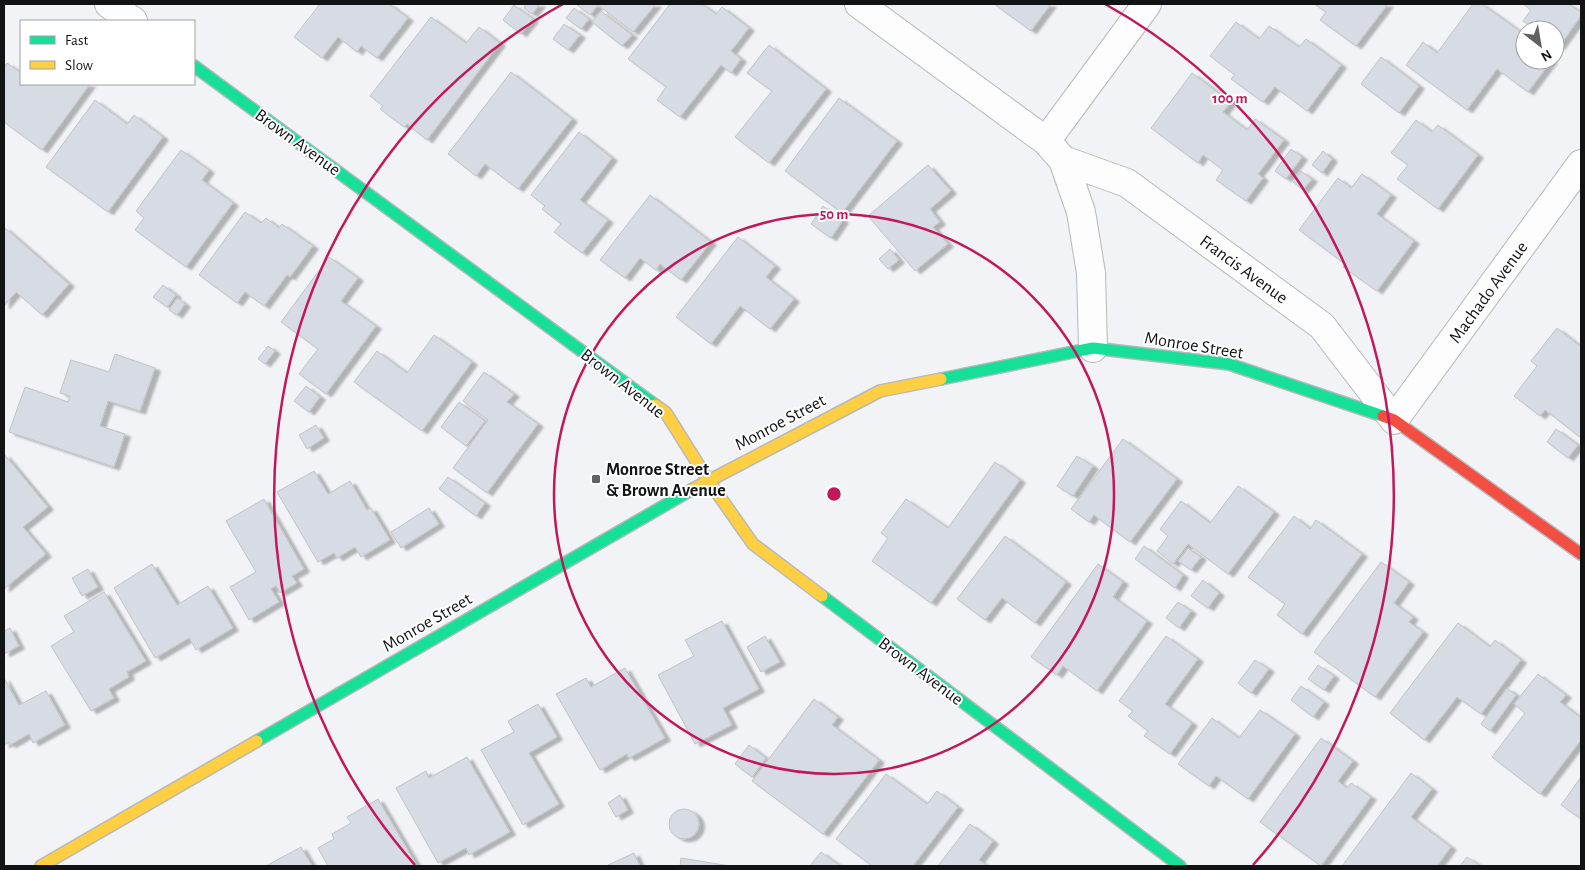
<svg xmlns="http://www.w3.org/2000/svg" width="1585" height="870" viewBox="0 0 1585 870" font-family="'Alegreya Sans',sans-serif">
	<defs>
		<filter id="shadow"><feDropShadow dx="5.5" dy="3" stdDeviation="1" flood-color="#0004"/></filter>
	</defs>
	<rect width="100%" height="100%" fill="#f1f3f6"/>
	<path fill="#d7dbe3" stroke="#c1c3c4" filter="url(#shadow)" d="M320,4H389L408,18L377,58L361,46L357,52L338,37L322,58L294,37Z
		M526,4H540L532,14L524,8Z
		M576,4H656L633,32L598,5L590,15Z
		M670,4H702L716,14L722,7L749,28L731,51L741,59L731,73L721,65L680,117L657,100L666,87L628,59Z
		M994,4H1051L1031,31Z
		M1314,4H1388L1356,46L1320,20L1326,12Z
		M1473,4H1482L1525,35V60H1552L1528,92L1497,69L1467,110L1406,65L1423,42L1437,53Z
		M1523,4H1569L1581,12V16L1559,47L1555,45V30H1536L1523,21L1531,10Z
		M514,5L533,19L521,34L503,20Z
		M574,8L589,19L581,29L566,18Z
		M601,11L632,35L622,46L592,22Z
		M431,17L466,43L479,27L500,43L427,140L407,124L404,127L380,109L383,106L370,96Z
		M1236,22L1259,39L1269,26L1299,47L1306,39L1341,65L1307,111L1275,87L1263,102L1231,79L1235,75L1210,56Z
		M564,24L580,35L568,50L553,39Z
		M769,45L826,89L769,163L735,137L772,91L747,73Z
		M1381,57L1419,86L1399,113L1361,84Z
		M7,63L21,73V84H90L42,150L4,122V68Z
		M511,72L572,119L518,189L485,164L476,176L448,154Z
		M1192,73L1231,102L1223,112L1247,130L1255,119L1284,140L1258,174L1263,178L1246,201L1216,180L1223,170L1203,155L1198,163L1151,128Z
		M839,98L897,141L842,213L785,171Z
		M95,100L127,124L134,115L163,137L108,212L46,167Z
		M1416,120L1432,132L1438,125L1478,155L1438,209L1397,179L1408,165L1391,153Z
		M579,132L612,158L580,200L608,220L582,253L554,232L561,224L542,209L545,206L531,195Z
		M1291,149L1302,157L1286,179L1275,171Z
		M181,150L209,170L202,180L233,203L186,267L135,230L144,218L136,211Z
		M1323,151L1332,159L1322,173L1312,165Z
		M928,165L951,191L930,209L940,222L933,227L948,244L915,271L868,216Z
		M1301,171L1312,179L1303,190L1293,182Z
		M1362,174L1391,195L1377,214L1414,241L1377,291L1343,267L1345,264L1299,230L1338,178L1351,188Z
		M650,195L711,242L681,280L660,264L656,270L640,258L625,278L600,260Z
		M823,206L843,220L831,238L811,224Z
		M245,212L261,223L266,218L279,228L282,224L313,246L290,277L287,275L264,306L245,292L237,303L199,275Z
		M4,227L69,284L42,315L16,292L4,306Z
		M738,237L775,266L766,277L794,299L770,329L740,306L711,344L676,317Z
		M890,249L899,260L888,269L879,259Z
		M329,257L358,278L341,301L376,326L326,394L299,374L318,349L281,322Z
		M163,285L176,295L167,307L153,297Z
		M177,298L185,304L177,315L169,310Z
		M1557,328L1581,347V438L1545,410L1540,416L1514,396L1537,366L1531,361Z
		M434,335L472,362L422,431L354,382L377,351L407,373Z
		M268,346L275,351L265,364L258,359Z
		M115,354L155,368L140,411L108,401L100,426L125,434L114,467L9,432L25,387L68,402L70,396L60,393L71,360L109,372Z
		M484,372L514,394L507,402L538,424L487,493L453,468L488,420L463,401Z
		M306,386L320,397L309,412L294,401Z
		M459,402L485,421L466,446L441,427Z
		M316,425L324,438L307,449L299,435Z
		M1556,429L1578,445L1568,458L1547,442Z
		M1123,439L1177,479L1130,542L1094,515L1089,522L1071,509Z
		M4,454L48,507L23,527L46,554L4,589Z
		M1077,456L1093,466L1073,496L1057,486Z
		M995,462L1020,480L931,603L872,561L888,538L881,533L906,499L948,528Z
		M314,471L328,494L350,481L367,510L371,508L390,540L361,557L355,547L337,558L334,553L318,562L277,492Z
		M448,477L485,503L476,516L439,489Z
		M1238,486L1274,512L1228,574L1188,544L1173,564L1157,551L1168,536L1160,529L1181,501L1210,523Z
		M264,499L304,569L292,576L297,583L280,593L276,586L271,589L279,602L249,620L230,587L256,572L226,521Z
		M429,508L439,524L401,548L391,532Z
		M1294,516L1310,529L1316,520L1362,554L1302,634L1277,615L1285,604L1248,577Z
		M1005,536L1066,582L1035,623L1002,598L985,620L957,599Z
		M1144,546L1183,575L1175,588L1135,559Z
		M1188,548L1201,557L1191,570L1178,561Z
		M1381,562L1409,582L1394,603L1413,617L1409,622L1423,632L1375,697L1314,652Z
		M152,564L177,605L208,586L233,628L196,650L189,638L155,658L114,588Z
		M1098,564L1123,582L1113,597L1147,621L1097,691L1063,666L1057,675L1031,657Z
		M88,569L98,587L82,596L72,578Z
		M1203,580L1219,593L1208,608L1191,596Z
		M104,592L146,661L127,672L129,677L109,689L114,698L91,711L51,646L74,632L64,616Z
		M1178,602L1191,611L1179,628L1166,618Z
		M722,621L759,689L723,708L732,725L695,744L658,675L694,656L685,640Z
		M1458,623L1490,647L1495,640L1521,660L1481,714L1457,697L1424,740L1390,713Z
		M10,628L19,646L4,654V631Z
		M765,636L780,662L761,672L747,647Z
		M1166,636L1198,659L1165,704L1192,723L1170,754L1144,736L1148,731L1128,716L1133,711L1119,701Z
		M1255,660L1269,669L1251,693L1238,683Z
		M1318,665L1334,676L1324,690L1308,679Z
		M625,668L665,738L629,758L627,754L600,770L556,694L586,678L591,687Z
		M1538,674L1566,695L1560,702L1581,718V740L1540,794L1492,757L1525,713L1514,704Z
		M4,678L19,705L46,691L65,725L33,743L29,734L10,745L9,742L4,745Z
		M1301,686L1324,702L1313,717L1291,700Z
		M1507,688L1516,695L1490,731L1481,724Z
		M814,699L838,717L832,725L879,760L823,834L752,781Z
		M538,704L557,737L529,753L559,804L523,825L481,750L514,732L508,721Z
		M1260,710L1295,734L1248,799L1216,776L1209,786L1178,764L1212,718L1239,738Z
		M1321,738L1353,761L1338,781L1347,788L1351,783L1371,797L1321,866L1260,822Z
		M749,745L766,758L752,777L735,764Z
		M467,757L510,832L469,855L466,848L438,863L396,788L426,771L429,778Z
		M1411,773L1432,789L1411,817L1451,847L1437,866H1342Z
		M886,774L927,804L937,791L958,807L913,866H872L836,839Z
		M1581,777V819L1561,805Z
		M620,795L628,810L616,817L608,803Z
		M378,799L417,866H328L318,848L334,839L332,834L351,823L347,817Z
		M669 824a15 15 0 1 1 30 0a15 15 0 1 1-30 0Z
		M970,824L993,841L979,860L988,866H938Z
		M301,847L312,866H266Z
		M821,852L840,866H810Z
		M634,853L640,866H606Z
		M1467,857L1481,866H1460Z
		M681,858L730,866H680Z"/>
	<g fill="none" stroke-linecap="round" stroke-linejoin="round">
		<defs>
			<path id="street" d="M109,4L133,21
				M859,4L1046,141L1063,160L1081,212L1091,273L1093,348
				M1046,141L1147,4
				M1063,160L1127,183L1322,326L1394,420L1581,164"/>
			<path id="fast" d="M194,66L655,405
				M941,379L1093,348L1229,364L1383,416
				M822,596L1180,866
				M257,741L693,489"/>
			<path id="slow" d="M655,405L666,413L708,480L753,544L822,596
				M693,489L880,391L941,379
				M41,866L257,741"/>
			<path id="jam" d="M1383,416L1394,420L1581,554"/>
		</defs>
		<use href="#street" stroke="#b6b8ba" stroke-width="30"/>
		<use href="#fast" stroke="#b6b8ba" stroke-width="14"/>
		<use href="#slow" stroke="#b6b8ba" stroke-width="14"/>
		<use href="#jam" stroke="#b6b8ba" stroke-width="14"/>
		<use href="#street" stroke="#fdfdfe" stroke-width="28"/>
		<use href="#fast" stroke="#16e098" stroke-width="11"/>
		<use href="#slow" stroke="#ffcf43" stroke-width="11"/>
		<use href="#jam" stroke="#f24e42" stroke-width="11"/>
	</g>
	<g fill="none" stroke="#c2185b" stroke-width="2.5">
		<circle cx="834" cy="494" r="280"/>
		<path d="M415 865A560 560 0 0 1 563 4M1105 4A560 560 0 0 1 1253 865"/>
	</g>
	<rect fill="#606163" stroke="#fff" stroke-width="2" x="591" y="474" width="10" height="10" rx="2.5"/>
	<g text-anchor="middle" stroke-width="4" stroke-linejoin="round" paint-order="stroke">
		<g font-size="18" fill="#121314" stroke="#fff">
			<text transform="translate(298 142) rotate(36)" y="6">Brown Avenue</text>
			<text transform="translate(1244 269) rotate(36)" y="6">Francis Avenue</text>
			<text transform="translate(1488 292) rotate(-54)" y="6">Machado Avenue</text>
			<text transform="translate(1194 345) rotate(9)" y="6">Monroe Street</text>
			<text transform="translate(623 383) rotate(38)" y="6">Brown Avenue</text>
			<text transform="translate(780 422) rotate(-28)" y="6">Monroe Street</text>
			<text transform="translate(427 622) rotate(-30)" y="6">Monroe Street</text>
			<text transform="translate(921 671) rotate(37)" y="6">Brown Avenue</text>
		</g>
		<g font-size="18" font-weight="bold" fill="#121314" stroke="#fff" text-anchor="start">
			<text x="606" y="475">Monroe Street<tspan x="606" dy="21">&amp; Brown Avenue</tspan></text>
		</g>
	</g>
	<circle cx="834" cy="494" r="8" fill="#c2185b" stroke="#fff" stroke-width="2.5"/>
	<g font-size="15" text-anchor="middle" font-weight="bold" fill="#c2185b" stroke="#fff" stroke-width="4" stroke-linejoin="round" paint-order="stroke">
		<text x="1230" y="103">100 m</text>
		<text x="834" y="219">50 m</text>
	</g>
	<rect width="1585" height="870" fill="none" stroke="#121314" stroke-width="10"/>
	<rect x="20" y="20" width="175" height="65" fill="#ffffff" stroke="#a0a1a1"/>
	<rect x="30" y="36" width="25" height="8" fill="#16e098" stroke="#a0a1a1"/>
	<text x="65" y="45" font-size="15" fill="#121314">Fast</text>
	<rect x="30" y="61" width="25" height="8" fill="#ffcf43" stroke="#a0a1a1"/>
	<text x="65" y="70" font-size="15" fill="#121314">Slow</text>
	<g transform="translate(1540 45) rotate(149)"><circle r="24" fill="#ffffff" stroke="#a0a1a1"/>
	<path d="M0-4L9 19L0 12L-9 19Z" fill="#606163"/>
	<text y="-8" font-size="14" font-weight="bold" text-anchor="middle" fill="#121314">N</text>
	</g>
</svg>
